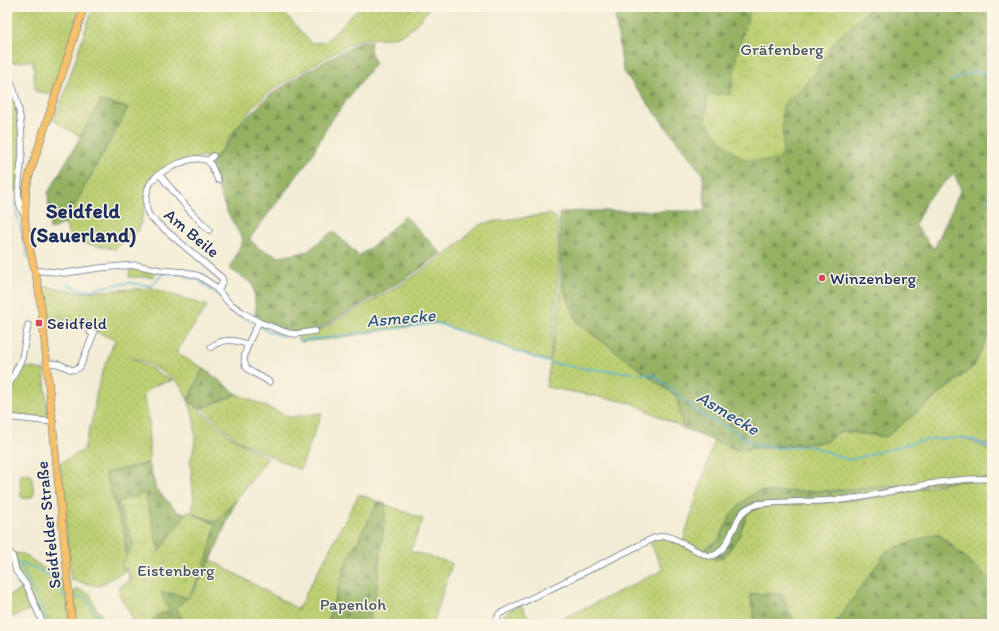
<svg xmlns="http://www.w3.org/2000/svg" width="999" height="631" viewBox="0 0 999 631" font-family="Itim,sans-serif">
	<defs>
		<pattern id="grass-dots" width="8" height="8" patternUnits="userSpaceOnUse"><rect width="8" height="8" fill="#bccf72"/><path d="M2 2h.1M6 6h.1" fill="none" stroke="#a1b265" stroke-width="1.8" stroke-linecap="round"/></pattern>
		<pattern id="forest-firs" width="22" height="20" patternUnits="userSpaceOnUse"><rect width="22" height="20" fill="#95b264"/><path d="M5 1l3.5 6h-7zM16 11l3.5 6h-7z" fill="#799156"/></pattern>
		<pattern id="park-crowns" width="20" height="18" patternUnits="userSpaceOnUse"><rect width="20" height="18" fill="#bccf72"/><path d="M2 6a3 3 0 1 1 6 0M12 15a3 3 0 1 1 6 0" fill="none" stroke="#a1b265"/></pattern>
	</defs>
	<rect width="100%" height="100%" fill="#fcf5e5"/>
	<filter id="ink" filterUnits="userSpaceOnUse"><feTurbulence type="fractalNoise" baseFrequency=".025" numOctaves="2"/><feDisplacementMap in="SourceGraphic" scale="8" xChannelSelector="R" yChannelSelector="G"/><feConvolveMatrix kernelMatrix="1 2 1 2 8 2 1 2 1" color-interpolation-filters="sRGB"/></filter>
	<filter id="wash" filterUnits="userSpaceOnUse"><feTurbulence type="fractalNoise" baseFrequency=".012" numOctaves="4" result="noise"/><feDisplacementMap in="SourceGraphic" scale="16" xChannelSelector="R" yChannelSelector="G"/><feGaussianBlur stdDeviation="0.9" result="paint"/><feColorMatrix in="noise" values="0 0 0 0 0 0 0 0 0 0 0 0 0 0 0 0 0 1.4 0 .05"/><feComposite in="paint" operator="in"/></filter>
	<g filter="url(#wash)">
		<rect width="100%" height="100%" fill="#f3ecd4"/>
		<path fill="url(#grass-dots)" stroke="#6c7f68" d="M7,7H81L54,95L35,91L33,61L7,63Z
			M93,7H279L311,43L325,42L360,7H430C419,22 408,36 388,38C374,39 365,37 352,43C338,50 324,59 310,67C290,79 269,90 253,107C238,124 227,143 213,161L206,157H199L152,179L139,230L115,249L71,241L65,223L128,108L101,101L81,137L53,120L58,112Z
			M7,77L18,107L21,146L18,190L9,191L11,243L7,247Z
			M550,214L555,217L557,222L559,261L558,279L553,340L549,361L529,355L435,322L424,323L331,339L300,342L298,339V334L316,332L404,283L449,252L475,228L482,224L496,221Z
			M561,281L578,323L677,397L683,428L632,403L546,387L556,330Z
			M42,286L81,292L152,288L207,306L176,353L203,368L188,400C200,409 210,419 221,429C235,441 252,449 268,458L236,500L216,522L192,513L194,502L190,460C201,438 193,404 180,385C174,377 141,359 132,357V359L137,360L172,381C160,383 150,385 143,396L149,418V463L105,473L125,536L127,570L99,586L71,580L60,463L84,450L94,412L96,395L102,373L115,340L72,321L47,317Z
			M992,327V446L962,437L992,451V478L904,486H881L829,491L757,492L731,515L719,540L704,549L708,553L683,541L714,441L736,450L825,442L840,431L886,437L974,366Z
			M19,366L44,370L48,418L7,415V398Z
			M237,394L290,417L322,413L300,470L239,441L223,428L202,408Z
			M992,479V581L937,533L836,620L835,624H795L781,594H751L755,624H552L663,570L650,542L660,538H669L707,556L738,538L748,513L760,507L865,499L952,482Z
			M359,494L423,519L410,551L452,563L433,624H185L176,608L193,592L211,560L298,609Z
			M13,553L23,554L66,583L70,624H44L18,572Z
			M26,588L35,608L7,619V596Z
			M77,589L90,594L95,607L103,617L105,624L96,619L91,620L94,624H74L73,606L75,600L74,593Z
			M520,604L533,624H497L506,613Z"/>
		<path fill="url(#forest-firs)" stroke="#587061" fill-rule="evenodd" d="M614,7H992V327L974,366L886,437L841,431L825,442L736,450L683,428L677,397L578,323L561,281L559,214L564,212L585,211H705L703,175L623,71ZM954,174L961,189L934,249L915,225L927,199Z
			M371,41L370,49L375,63L330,122L309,160L250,238V240L260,249L280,257L308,251L333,231L359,256L374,245L405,216L442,254L404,280L315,331L294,333L254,319L256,309L253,284L230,269L243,240L226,210L210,165L227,144L240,124L269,96L294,79L352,46L360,42Z
			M101,101L128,108L65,223L50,230L48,193Z
			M203,368L237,394L200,409L188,400Z
			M149,463L156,489L179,513H192L216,522L236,500L211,560L193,592L176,608L185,624H133L125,536L105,473Z
			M881,486L927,487L865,499L760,507L748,513L738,538L724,557L715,560L704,549L719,540L731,515L745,500L757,492L829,491Z
			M378,502L386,505L378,579L370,620L368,624H327L346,563Z
			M937,533L992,581V624H835L887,551Z
			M750,594H781L795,624H755Z"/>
		<path fill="url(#park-crowns)" stroke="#6c7f68" d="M751,7H866L867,10L866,12L834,42L815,73L801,89L785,102L782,111L783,153L778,160C769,161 755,161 746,159C732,155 714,132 705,120L708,94H731L737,54Z
			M130,268L149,269L158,272L153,277H129Z
			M145,493L159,552L188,511L216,525C211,536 211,546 207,557C203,571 195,584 188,598L176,594L162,592V596L169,611L157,615L148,624H135L128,609L119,595V587L132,580L127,568H122L121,564L134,544L118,502Z"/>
		<path fill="#bccf72" stroke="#6c7f68" d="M22,474H29L31,475L34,493L33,496C30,498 24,500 21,497L20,478Z"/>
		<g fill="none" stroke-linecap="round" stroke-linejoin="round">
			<path stroke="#57b4d5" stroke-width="1.5" d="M951,81C963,75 979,67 992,74
				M988,201L992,186
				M14,202L28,258
				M66,284L84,291L92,290L112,285L130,283L152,286L163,273L178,274L198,280L220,297
				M241,315L251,322
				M261,327L268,331L282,336
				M300,341L437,323L547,362
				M551,363L579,368L654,375L703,416L731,429L753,444L762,446L780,448L810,446L850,460L915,442L931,439L965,438L975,441L992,449
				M7,557L12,559
				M15,561L35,568L53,578L58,583L63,596L68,597
				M20,564L50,624
				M71,597H86C91,608 96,620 107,624"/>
		</g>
	</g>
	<g filter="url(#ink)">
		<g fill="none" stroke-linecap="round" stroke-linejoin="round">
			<defs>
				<path id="minor" d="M7,73C19,98 22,123 22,151C22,171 12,199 25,216
					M213,156L208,161C194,153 160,170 152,181C145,190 144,207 150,217L222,278L223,281L218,291
					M208,161L211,165L218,180
					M159,174L190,211L209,230
					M35,271H44L65,273L99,268L135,265L160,270L184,272L199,276L213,285L229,303L245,314L259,322L288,333L295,334L315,331
					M259,322C254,332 238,358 247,368C252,374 262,376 269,382
					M211,347C223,338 235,339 248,345
					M47,364C50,363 54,363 58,364C67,366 71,374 80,367L94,333L90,332
					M7,389L22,358L28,325
					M7,417L53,422
					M7,548L12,555L16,571L27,586L43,624
					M495,624L499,614L654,538L664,536L670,537C680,541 700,554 709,556C725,557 733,527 740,516C744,509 750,506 758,504C790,500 823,503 856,498C901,491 945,477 992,479"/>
				<path id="major" d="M72,624L42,314L38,285L26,231L25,216L26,190L30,173L84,7"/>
			</defs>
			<use href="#minor" stroke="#677187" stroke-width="7"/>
			<use href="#major" stroke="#677187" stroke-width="8"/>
			<use href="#minor" stroke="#fff" stroke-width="5.5"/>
			<use href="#major" stroke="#f5c16b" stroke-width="7"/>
		</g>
	</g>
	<g fill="#d1495b" stroke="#fcf5e5" stroke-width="1.5">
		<circle cx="822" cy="278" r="4"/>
		<rect x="35" y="319" width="8" height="8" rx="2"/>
	</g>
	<g text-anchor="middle" stroke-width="3" stroke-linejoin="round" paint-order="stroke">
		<g font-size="17" fill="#435763" stroke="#fcf5e5">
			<text x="782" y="55">Gräfenberg</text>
			<text x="176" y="576">Eistenberg</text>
			<text x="353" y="610">Papenloh</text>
		</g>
		<g font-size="17" fill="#1b2f5e" stroke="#fcf5e5">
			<text transform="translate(192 233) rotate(40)" y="6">Am Beile</text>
			<text transform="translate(48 525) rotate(-96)" y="6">Seidfelder Straße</text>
		</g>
		<g font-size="17" fill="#1b2f5e" stroke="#fcf5e5" text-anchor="start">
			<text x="830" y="284">Winzenberg</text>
			<text x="47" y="329">Seidfeld</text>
		</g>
		<g font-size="18" font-style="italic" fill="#2d5782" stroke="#fcf5e5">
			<text transform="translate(401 318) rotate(-5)" y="6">Asmecke</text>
			<text transform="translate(728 413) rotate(31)" y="6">Asmecke</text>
		</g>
		<g font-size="21" font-weight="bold" fill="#1b2f5e" stroke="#fcf5e5">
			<text x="83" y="218">Seidfeld<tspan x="83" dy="24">(Sauerland)</tspan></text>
		</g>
	</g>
	<rect width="999" height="631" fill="none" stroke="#fcf5e5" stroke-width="24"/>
</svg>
